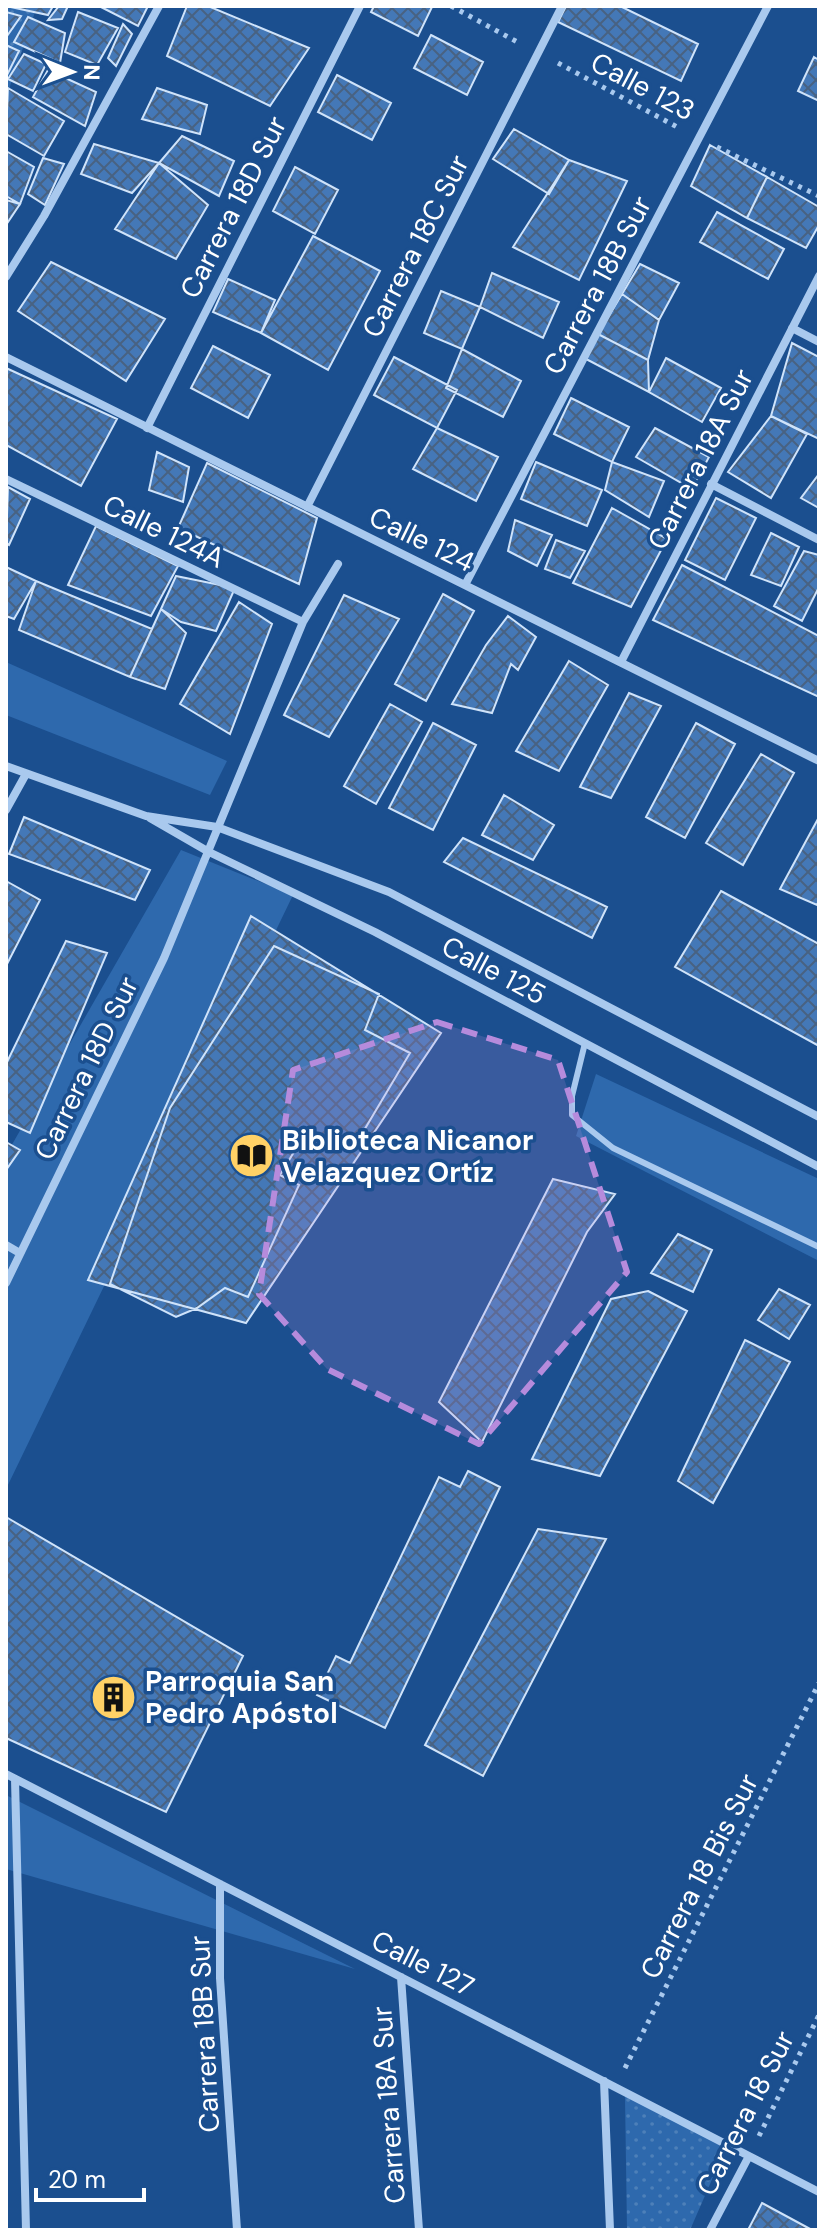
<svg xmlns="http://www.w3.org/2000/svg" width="825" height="2236" viewBox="0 0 825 2236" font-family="'DM Sans',sans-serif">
	<defs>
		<pattern id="park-dots" width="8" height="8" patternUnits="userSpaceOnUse" patternTransform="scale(2)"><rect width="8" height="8" fill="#2e69ad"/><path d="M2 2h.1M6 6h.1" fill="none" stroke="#4d80b9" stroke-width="1.8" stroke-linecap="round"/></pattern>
		<pattern id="building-cross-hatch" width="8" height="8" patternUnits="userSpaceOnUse" patternTransform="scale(2)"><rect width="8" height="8" fill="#4478b7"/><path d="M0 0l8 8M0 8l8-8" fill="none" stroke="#486282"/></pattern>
	</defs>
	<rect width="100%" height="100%" fill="#1b4f8f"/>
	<path fill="#2e69ad" d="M6,662L227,761L210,795L6,715Z
		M181,850L293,895L6,1489V1155Z
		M596,1074L819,1179V1261L576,1136Z
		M6,1795L355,1969L6,1869Z"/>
	<path fill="url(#park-dots)" d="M6,6H37L6,98Z
		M625,2096L727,2145L690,2230H627Z"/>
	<path fill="url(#building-cross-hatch)" stroke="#cfe3fa" stroke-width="2" d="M6,6H53L48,15Z
		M59,6H68L62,19L48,20Z
		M99,6H148L138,26Z
		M187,6H208L309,48L270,106L167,56Z
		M374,6H430L432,7L418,36L371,12Z
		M566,6H620L698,44L681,81L558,22Z
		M6,12L21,16L7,36H6Z
		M78,12L118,28L97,65L65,52Z
		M28,17L65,33L60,63L14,42Z
		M123,24L132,34L116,66L108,58Z
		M431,35L483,62L467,95L414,68Z
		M6,45L19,51L6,77Z
		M24,54L46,64L33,91L8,79Z
		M814,57L819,60V101L798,91Z
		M48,70L96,92L85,126L33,97Z
		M337,75L391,103L372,140L318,112Z
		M8,88L64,121L44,156L6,134Z
		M157,88L207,105L200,134L142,119Z
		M514,129L569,160L549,194L493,159Z
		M182,136L234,161L219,196L159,163Z
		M94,144L159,163L132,193L81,174Z
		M710,145L767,177L747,218L691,186Z
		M6,151L34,167L20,204L6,196Z
		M43,158L64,164L45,205L28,194Z
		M569,160L627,181L579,280L513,247Z
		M159,163L208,205L176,259L115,229Z
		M295,167L338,190L315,234L273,211Z
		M767,177L819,207V225L806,248L747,218Z
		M6,200L20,204L6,225Z
		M717,212L784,249L768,279L700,242Z
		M313,236L380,271L328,370L261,333Z
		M51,262L165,319L126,381L18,311Z
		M640,264L679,283L659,320L622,294Z
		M492,273L559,302L543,338L480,307Z
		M228,279L275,300L261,333L213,312Z
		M441,291L480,307L462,349L424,333Z
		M622,294L659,320L648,360L598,334Z
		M598,334L648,360L649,392L586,359Z
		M792,343L819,357V439L771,416Z
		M213,346L270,375L248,418L191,388Z
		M462,349L521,381L503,417L446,388Z
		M394,357L457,390L437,428L374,395Z
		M666,358L721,388L702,422L649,392Z
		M6,368L117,419L81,486L6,445Z
		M571,398L629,427L612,462L554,434Z
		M771,416L807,434L771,498L728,472Z
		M437,428L498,457L476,501L413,469Z
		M655,428L709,457L692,489L636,457Z
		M157,452L189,467L183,502L149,490Z
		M536,462L602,490L587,526L521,499Z
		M612,462L664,481L649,517L605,490Z
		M207,463L317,518L299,584L178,528Z
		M819,474V508L801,498Z
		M8,487L30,499L9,545L6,543Z
		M716,498L756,518L725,580L685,560Z
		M612,508L667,539L631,607L573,583Z
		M515,520L552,535L537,566L508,551Z
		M96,526L178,566L151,616L68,585Z
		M771,533L799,547L781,586L751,575Z
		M556,540L585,551L570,578L545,569Z
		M804,551L819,555V587L802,621L774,606Z
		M682,565L819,636V697L653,620Z
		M6,567L36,581L14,619L6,616Z
		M176,576L235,588L216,631L181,622L161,609Z
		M36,581L152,629L130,677L19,630Z
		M443,594L474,611L426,701L395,684Z
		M344,595L399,619L329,737L284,715Z
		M239,602L272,624L230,734L180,704Z
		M161,609L186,633L165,689L130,677Z
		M508,616L536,637L518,670L511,664L492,713L452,704L486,645Z
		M569,661L608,685L559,771L516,751Z
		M629,693L661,706L611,798L580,787Z
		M390,704L422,722L376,804L344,786Z
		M433,723L476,745L433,830L389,808Z
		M696,723L735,744L685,838L646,817Z
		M761,754L794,773L743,865L706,843Z
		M504,795L554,825L533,860L482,835Z
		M24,817L150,870L135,900L9,854Z
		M819,817V901L817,905L780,889Z
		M463,838L607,907L592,938L444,862Z
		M6,881L40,900L6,966Z
		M721,891L819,944V1046L675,967Z
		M251,916L441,1033L246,1323L88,1280Z
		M66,941L107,953L30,1133L6,1122V1064Z
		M274,946L379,994L365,1030L410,1053L360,1137L294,1152L280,1175L299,1185L248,1297L225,1288L197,1308L176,1317L110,1284L170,1108Z
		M6,1142L20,1150L6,1170Z
		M553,1179L615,1194L587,1232L482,1442L439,1402Z
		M678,1234L712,1250L693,1292L651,1273Z
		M779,1289L810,1305L789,1339L758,1320Z
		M648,1291L687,1311L600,1476L532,1459L611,1299Z
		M745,1340L790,1362L713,1503L678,1481Z
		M468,1471L500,1487L385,1728L317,1695L336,1656L350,1663L439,1477L460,1487Z
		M6,1517L243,1656L166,1812L6,1738Z
		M538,1529L606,1539L483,1776L425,1745Z
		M762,2203L812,2230H748Z"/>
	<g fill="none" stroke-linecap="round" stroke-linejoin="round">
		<path stroke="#a9c9ee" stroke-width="5" stroke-dasharray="4 6" stroke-linecap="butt" d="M451,6L521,44
			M558,63L679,128
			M717,147L819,196
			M625,2068L819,1683
			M759,2136L819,2015"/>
		<path stroke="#a9c9ee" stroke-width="6" d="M585,1043L572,1096V1115L613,1148L819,1247"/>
		<path stroke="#a9c9ee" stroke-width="8" d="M6,277L44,216L159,6
			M792,328L819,342
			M6,357L819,761
			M147,428L360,6
			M6,479L303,622
			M711,484L819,540
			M307,507L562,6
			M465,585L768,6
			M621,662L819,276
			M6,766L146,816L217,827L389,892L819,1117
			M6,810L26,774
			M150,818L209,852L375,932L819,1167
			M6,1245L18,1252
			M6,1283L164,958L303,622L338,564
			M6,1774L819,2192
			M15,1779L26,2230
			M220,1884V1978L237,2230
			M401,1977L419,2230
			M604,2081L610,2230
			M710,2230L749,2156"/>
	</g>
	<path fill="#b68bdc" fill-opacity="0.2" stroke="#b68bdc" stroke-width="6" stroke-dasharray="16 10" stroke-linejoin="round" d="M437,1022L558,1060L627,1272L479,1444L327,1369L259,1294L293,1070Z"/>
	<defs>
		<symbol id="library-disc" viewBox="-11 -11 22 22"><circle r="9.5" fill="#ffd166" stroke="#1b4f8f"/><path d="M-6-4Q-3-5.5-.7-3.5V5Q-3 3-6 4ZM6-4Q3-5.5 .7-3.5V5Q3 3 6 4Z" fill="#111"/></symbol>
		<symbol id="building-disc" viewBox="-11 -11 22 22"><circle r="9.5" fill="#ffd166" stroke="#1b4f8f"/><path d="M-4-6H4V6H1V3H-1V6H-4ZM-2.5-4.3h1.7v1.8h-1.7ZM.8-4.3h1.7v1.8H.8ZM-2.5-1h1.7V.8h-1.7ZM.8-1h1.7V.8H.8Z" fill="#111"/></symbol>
	</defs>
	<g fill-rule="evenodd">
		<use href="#library-disc" x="226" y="1130" width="51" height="51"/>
		<use href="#building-disc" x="88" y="1672" width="51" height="51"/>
	</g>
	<g text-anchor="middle" stroke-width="7" stroke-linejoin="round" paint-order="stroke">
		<g font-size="28" fill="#fff" stroke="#1b4f8f">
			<text transform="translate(643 86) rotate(28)" y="10">Calle 123</text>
			<text transform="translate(233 207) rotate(-63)" y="10">Carrera 18D Sur</text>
			<text transform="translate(415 246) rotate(-63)" y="10">Carrera 18C Sur</text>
			<text transform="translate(597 285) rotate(-62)" y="10">Carrera 18B Sur</text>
			<text transform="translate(700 459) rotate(-63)" y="10">Carrera 18A Sur</text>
			<text transform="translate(164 531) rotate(26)" y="10">Calle 124A</text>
			<text transform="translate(422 539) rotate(26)" y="10">Calle 124</text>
			<text transform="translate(494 970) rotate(28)" y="10">Calle 125</text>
			<text transform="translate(86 1068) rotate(-64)" y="10">Carrera 18D Sur</text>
			<text transform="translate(699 1876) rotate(-63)" y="10">Carrera 18 Bis Sur</text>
			<text transform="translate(423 1963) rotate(27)" y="10">Calle 127</text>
			<text transform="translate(204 2034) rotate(-93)" y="10">Carrera 18B Sur</text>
			<text transform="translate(388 2105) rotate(-94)" y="10">Carrera 18A Sur</text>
			<text transform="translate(745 2113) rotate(-63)" y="10">Carrera 18 Sur</text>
		</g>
		<g font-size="28" font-weight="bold" fill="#fff" stroke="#1b4f8f" text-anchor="start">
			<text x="282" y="1150">Biblioteca Nicanor<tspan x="282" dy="32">Velazquez Ortíz</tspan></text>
			<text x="145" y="1691">Parroquia San<tspan x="145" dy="32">Pedro Apóstol</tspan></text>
		</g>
	</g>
	<rect width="825" height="2236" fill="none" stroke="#ffffff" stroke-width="16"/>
	<g transform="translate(72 72) rotate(91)" stroke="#1b4f8f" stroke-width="6" paint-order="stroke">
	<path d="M0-6L14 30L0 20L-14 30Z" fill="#ffffff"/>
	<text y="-12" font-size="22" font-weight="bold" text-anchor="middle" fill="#ffffff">N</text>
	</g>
	<path d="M36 2188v12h108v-12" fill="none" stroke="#ffffff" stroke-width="4"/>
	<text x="48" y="2188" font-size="24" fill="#ffffff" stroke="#1b4f8f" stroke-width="6" paint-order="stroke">20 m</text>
</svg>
